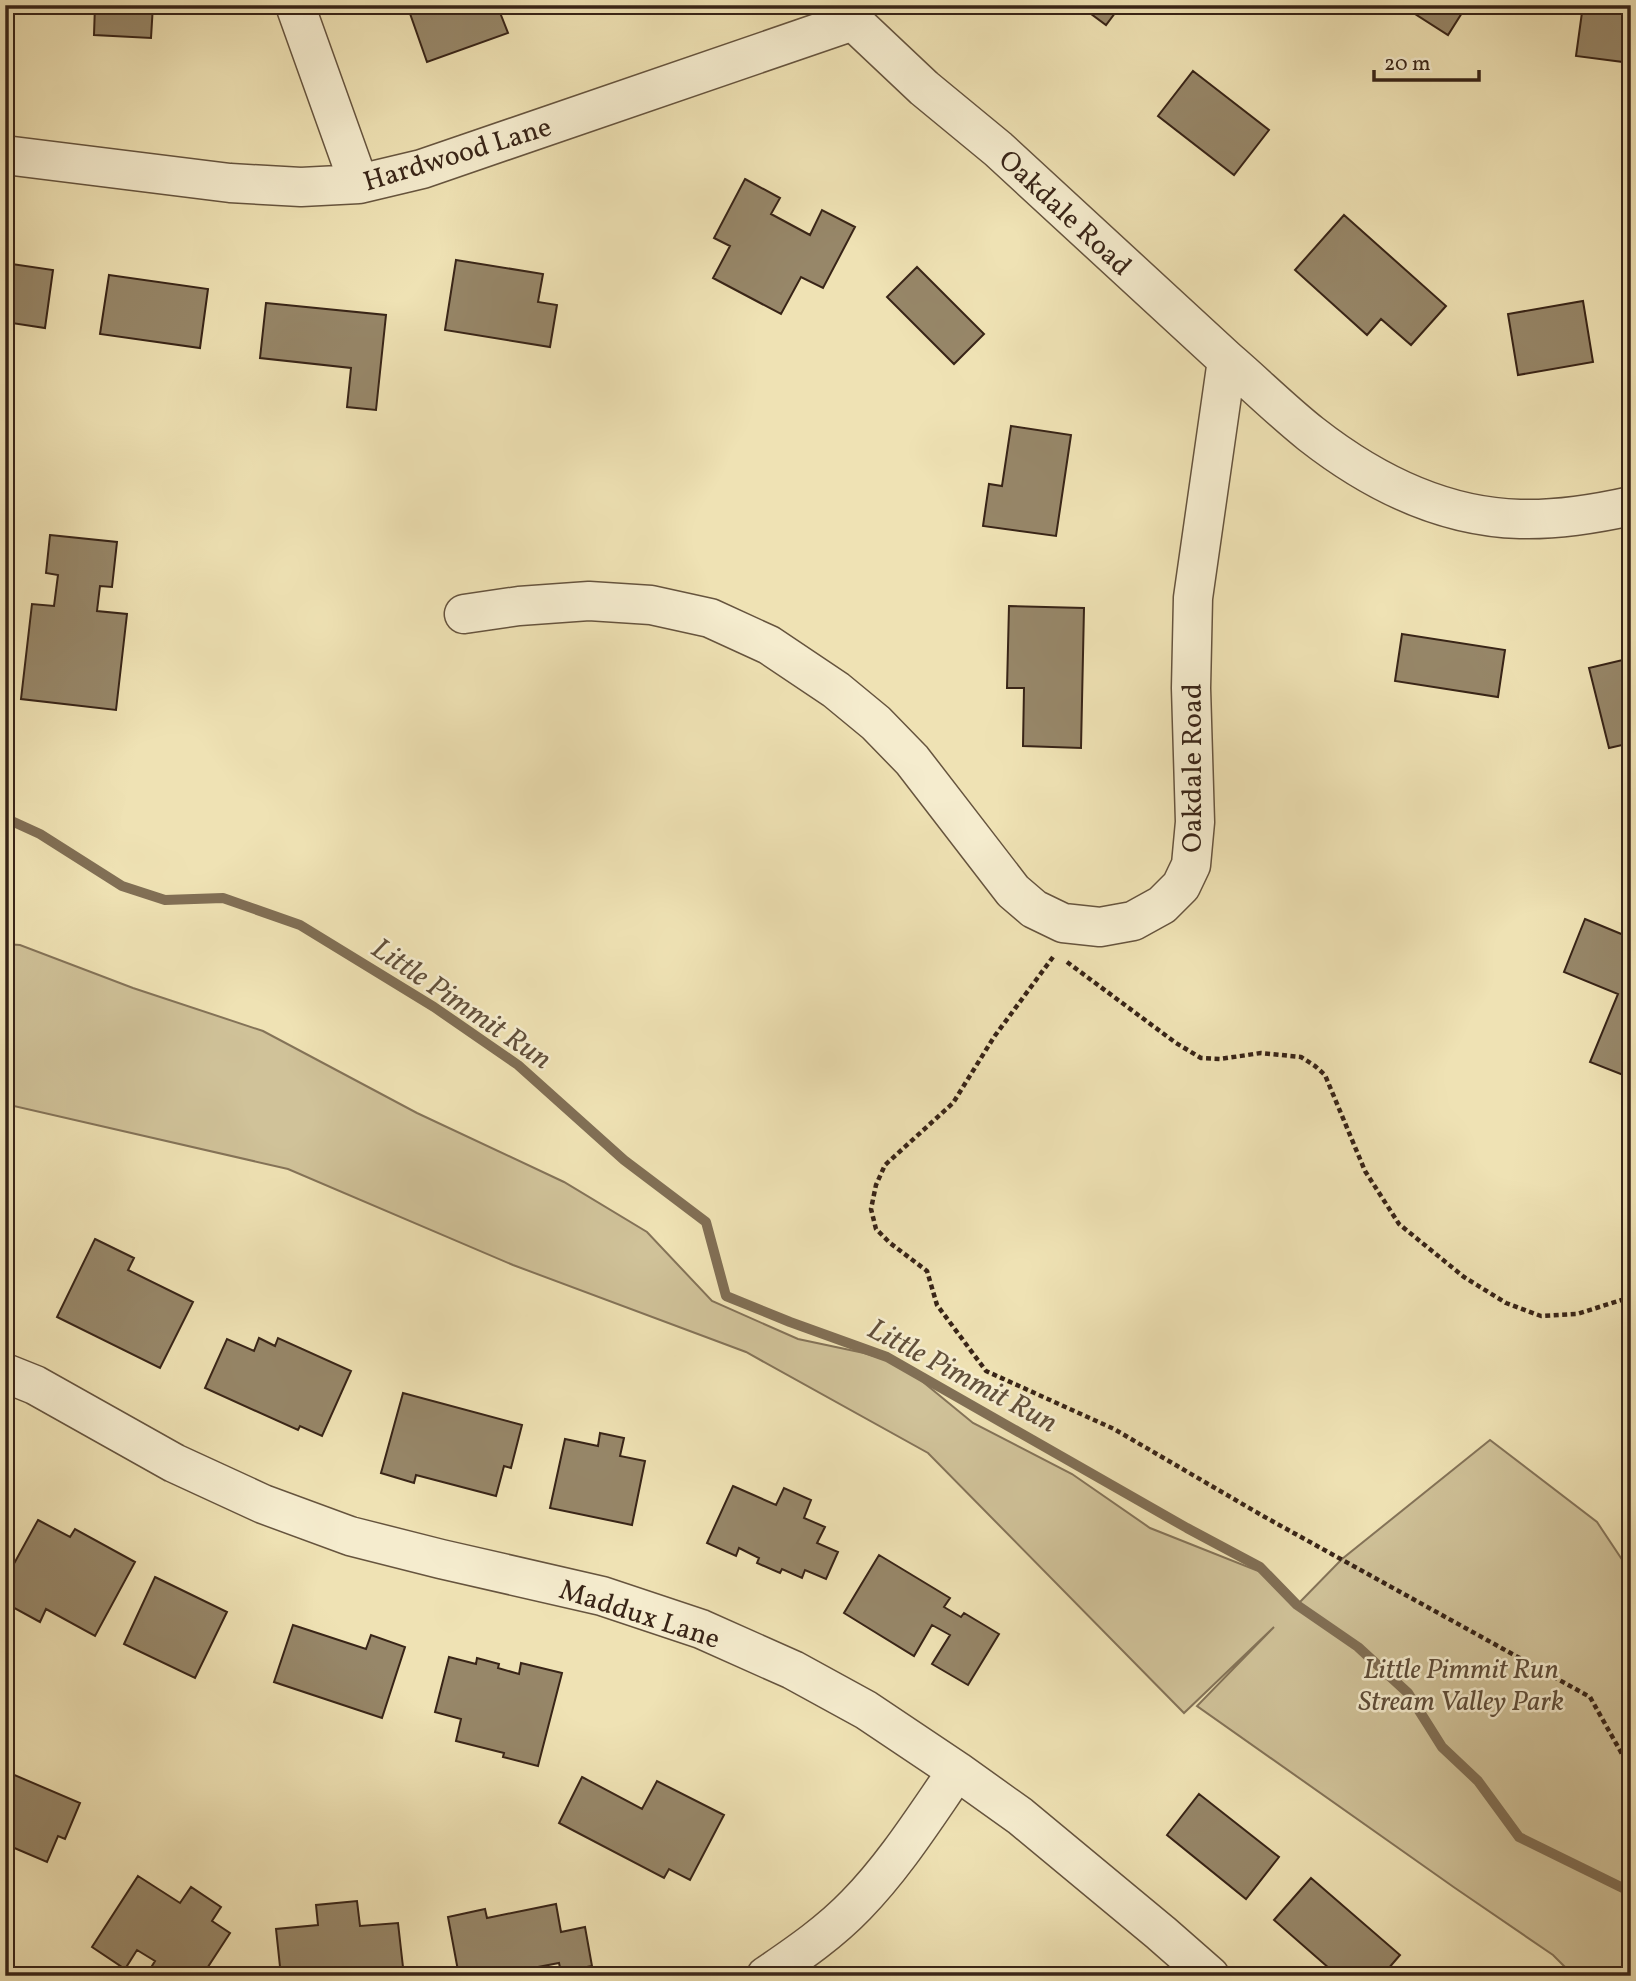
<svg xmlns="http://www.w3.org/2000/svg" width="1636" height="1981" viewBox="0 0 1636 1981" font-family="Vollkorn,serif">
	<rect width="100%" height="100%" fill="#efe2b4"/>
	<filter id="stains"><feTurbulence type="fractalNoise" baseFrequency=".00286" numOctaves="4"/><feColorMatrix values="0 0 0 0 .2 0 0 0 0 .09 0 0 0 0 .02 0 0 0 .5 -.17"/></filter>
	<radialGradient id="worn" r=".72"><stop offset=".6" stop-color="#630" stop-opacity="0"/><stop offset="1" stop-color="#630" stop-opacity=".3"/></radialGradient>
	<path fill="#d0c299" stroke="#847358" stroke-width="2" d="M5,944L20,945L133,988L263,1031L417,1113L564,1182L647,1232L712,1301L798,1339L864,1353L901,1364L973,1423L1072,1474L1150,1528L1271,1576L1297,1605L1342,1559L1490,1440L1597,1522L1631,1573V1976H1574L1553,1955L1455,1888L1197,1706L1274,1627L1184,1713L928,1453L746,1352L513,1265L288,1169L5,1104Z"/>
	<g fill="none" stroke-linecap="round" stroke-linejoin="round">
		<path stroke="#816f55" stroke-width="10" d="M5,818L40,834L122,886L165,900L223,898L300,925L434,1007L518,1065L624,1160L706,1222L726,1296L790,1322L887,1357L1187,1528L1260,1567L1297,1605L1358,1647L1408,1693L1442,1747L1478,1781L1519,1837L1631,1892"/>
	</g>
	<path fill="#978769" stroke="#382417" stroke-width="2" d="M95,5H153L151,38L94,35Z
		M407,5H497L508,33L427,62Z
		M1079,5H1121L1106,25Z
		M1401,5H1467L1448,35Z
		M1583,5H1631V63L1576,56Z
		M1193,71L1269,130L1234,175L1158,116Z
		M745,179L780,198L771,214L810,235L822,210L855,227L823,288L801,277L781,314L713,278L730,246L714,238Z
		M1344,215L1446,306L1411,345L1381,319L1367,335L1295,270Z
		M456,260L543,274L538,302L557,305L550,347L445,330Z
		M5,263L53,270L45,328L5,322Z
		M917,267L984,334L954,364L887,297Z
		M109,275L208,289L200,348L100,334Z
		M1583,301L1593,362L1518,375L1508,314Z
		M266,303L386,315L376,410L347,407L351,368L260,358Z
		M1011,426L1071,435L1056,536L983,526L989,484L1002,486Z
		M50,535L117,542L112,587L100,586L97,611L127,614L116,710L21,699L32,604L54,606L58,575L46,573Z
		M1009,606L1084,608L1081,748L1023,746L1024,688H1007Z
		M1402,634L1505,650L1498,697L1395,681Z
		M1631,658V743L1609,748L1589,668Z
		M1585,919L1631,938V1078L1590,1062L1618,994L1564,972Z
		M95,1239L134,1258L128,1270L193,1302L160,1368L57,1317Z
		M259,1338L275,1346L278,1338L351,1371L322,1436L300,1426L298,1430L205,1388L227,1339L254,1351Z
		M403,1393L522,1425L511,1468L504,1466L496,1496L416,1475L414,1483L381,1473Z
		M600,1433L624,1438L620,1456L645,1461L632,1525L550,1508L565,1439L598,1446Z
		M733,1486L776,1505L784,1488L811,1500L804,1518L825,1527L817,1543L838,1552L826,1579L805,1570L802,1578L782,1569L780,1573L757,1563L759,1558L739,1548L736,1556L707,1543Z
		M38,1520L70,1537L75,1529L135,1562L95,1636L46,1609L40,1622L5,1603V1580Z
		M879,1555L950,1598L944,1607L961,1617L964,1613L999,1634L968,1685L932,1664L950,1635L932,1625L914,1656L844,1613Z
		M155,1577L227,1612L195,1678L124,1644Z
		M293,1625L366,1649L371,1635L405,1647L382,1718L274,1682Z
		M449,1657L476,1664L477,1658L499,1664L498,1668L519,1674L521,1663L562,1673L538,1766L503,1757L504,1753L456,1741L461,1719L435,1712Z
		M5,1771L80,1803L65,1839L58,1836L47,1862L5,1844Z
		M582,1777L642,1809L657,1781L724,1815L690,1880L669,1869L664,1878L559,1823Z
		M1199,1794L1279,1857L1246,1899L1167,1835Z
		M138,1876L180,1903L191,1887L221,1907L212,1921L230,1933L202,1976H168L152,1966L155,1961L137,1950L125,1969L92,1947Z
		M1311,1878L1400,1955L1382,1976H1338L1274,1920Z
		M357,1901L360,1926L398,1923L404,1976H281L276,1929L318,1925L316,1905Z
		M556,1904L561,1932L585,1927L592,1966L561,1972L559,1963L491,1976H459L448,1917L485,1909L487,1918Z"/>
	<g fill="none" stroke-linecap="round" stroke-linejoin="round">
		<defs>
			<path id="minor" d="M295,5L359,184
				M5,155L230,183L301,187L359,184L422,169L853,21
				M1227,360C1255,384 1282,411 1311,434C1371,481 1442,517 1520,519C1556,520 1595,514 1631,506
				M464,614L519,606L589,601L651,605L710,618L769,645L836,690L876,723L912,760L1013,891L1034,909L1063,923L1100,927L1133,921L1162,905L1181,886L1191,865L1195,822L1191,688L1193,598L1227,360L998,149L924,88L853,21L852,5
				M5,1373L35,1385L174,1463L263,1504L350,1536L441,1559L602,1596L701,1629L793,1670L866,1710L957,1771L1020,1816L1161,1933L1210,1976
				M766,1976C798,1954 829,1933 856,1905C895,1865 925,1817 957,1771"/>
		</defs>
		<use href="#minor" stroke="#66543e" stroke-width="41"/>
		<path stroke="#382417" stroke-width="4.5" stroke-dasharray="5 3.5" stroke-linecap="butt" d="M1053,957L994,1037L953,1103L885,1165L876,1185L871,1209L876,1229L890,1243L927,1271L937,1305L986,1371L1114,1429L1263,1516L1590,1697L1631,1770
			M1067,962L1176,1043L1201,1058L1220,1059L1261,1053L1301,1057L1315,1066L1325,1075L1365,1171L1399,1224L1464,1277L1506,1303L1541,1316L1577,1314L1631,1297"/>
		<use href="#minor" stroke="#f5ecce" stroke-width="38"/>
	</g>
	<g text-anchor="middle" stroke-width="5" stroke-linejoin="round" paint-order="stroke">
		<g font-size="28" fill="#382417" stroke="#f5ecce">
			<text transform="translate(457 153) rotate(-17)" y="10">Hardwood Lane</text>
			<text transform="translate(1066 212) rotate(43)" y="10">Oakdale Road</text>
			<text transform="translate(1191 768) rotate(-90)" y="10">Oakdale Road</text>
			<text transform="translate(640 1613) rotate(18)" y="10">Maddux Lane</text>
		</g>
		<g font-size="28" font-style="italic" fill="#5e4c38" stroke="#f5ecce">
			<text x="1461" y="1678">Little Pimmit Run<tspan x="1461" dy="32">Stream Valley Park</tspan></text>
		</g>
		<g font-size="30" font-style="italic" fill="#62503b" stroke="#f5ecce">
			<text transform="translate(462 1003) rotate(34)" y="10">Little Pimmit Run</text>
			<text transform="translate(963 1375) rotate(28)" y="10">Little Pimmit Run</text>
		</g>
	</g>
	<rect width="1636" height="1981" fill="none" stroke="#efe2b4" stroke-width="28"/>
	<rect x="7" y="7" width="1622" height="1967" fill="none" stroke="#382417" stroke-width="3.5"/>
	<rect x="14" y="14" width="1608" height="1953" fill="none" stroke="#382417" stroke-width="2"/>
	<path d="M1374 70v10h105v-10" fill="none" stroke="#382417" stroke-width="3.5"/>
	<text x="1384" y="70" font-size="21" fill="#382417" stroke="#f5ecce" stroke-width="5" paint-order="stroke">20 m</text>
	<rect width="100%" height="100%" filter="url(#stains)"/>
	<rect width="100%" height="100%" fill="url(#worn)"/>
</svg>
